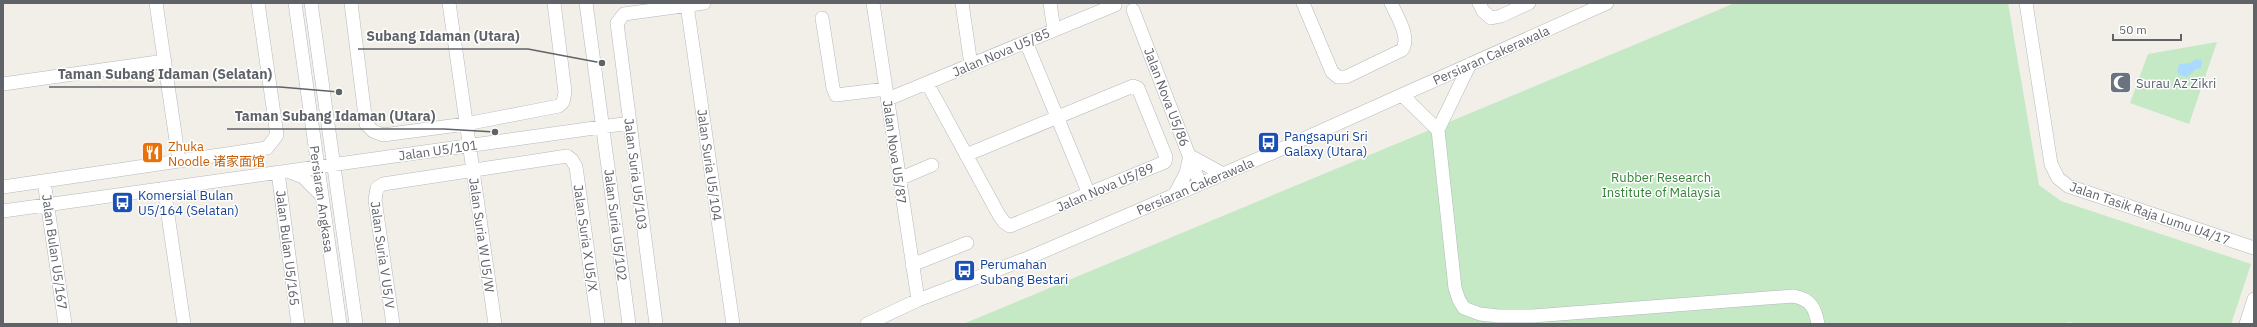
<svg xmlns="http://www.w3.org/2000/svg" width="2257" height="327" viewBox="0 0 2257 327" font-family="'IBM Plex Sans','Noto Sans SC',sans-serif">
	<rect width="100%" height="100%" fill="#f1efe8"/>
	<path fill="#c5e8c5" d="M1735,3H2008L2039,185L2061,201L2251,264L2231,324H2072L2071,322L2058,324H963Z
		M2217,42L2189,124L2130,103L2148,54Z"/>
	<path fill="#aadaff" d="M2196,59L2202,60L2201,68L2196,69L2187,77L2179,75L2177,70L2180,64L2191,63Z"/>
	<g fill="none" stroke-linecap="round" stroke-linejoin="round">
		<defs>
			<path id="minor" d="M156,3L179,161
				M295,3L340,324
				M311,3L356,324
				M351,3L366,124L373,131L383,135L466,124L559,106L563,102L565,92L554,3
				M449,3L495,324
				M586,3L629,324
				M873,3L918,300
				M962,3L971,65
				M1050,3L1054,30
				M1303,3L1332,72L1338,77H1346L1402,50C1411,37 1397,17 1391,3
				M1479,3L1483,11L1491,18L1501,16L1529,3
				M2026,3L2051,164L2058,178L2068,186L2254,248
				M687,5L733,324
				M1133,10L1200,184
				M822,18L833,88L836,95L886,89
				M1026,42L1089,194
				M1470,64L1438,130L1455,288L1459,300L1464,308L1480,314L1498,316H1533L1793,296C1810,299 1815,307 1818,324
				M927,83L999,215L1004,222L1010,226L1165,162L1166,157L1138,88L1133,86L966,155
				M3,84L165,61
				M1402,95L1438,130
				M888,99L1115,5
				M1190,156L1223,174
				M287,171L303,177L321,195
				M278,172L298,324
				M899,179L932,165
				M44,181L65,324
				M3,187L267,148L277,135L258,3
				M164,188L184,324
				M1175,194L1186,173L1190,156
				M3,211L630,123
				M912,265L967,243
				M393,324L375,200L377,188L383,184L567,156L572,160L576,167L598,324
				M656,324L617,23L624,14L704,3
				M867,324L918,300L1028,258L1272,153L1607,3
				M2246,324L2254,299"/>
		</defs>
		<use href="#minor" stroke="#b5b8bc" stroke-width="14"/>
		<use href="#minor" stroke="#fff" stroke-width="13"/>
	</g>
	<defs>
		<symbol id="mosque-square" viewBox="-11 -11 22 22"><rect x="-9" y="-9" width="18" height="18" rx="4" fill="#6b7280" stroke="#fff"/><path d="M3.5-4.9A6 6 0 1 0 3.5 4.9A5 5 0 1 1 3.5-4.9Z" fill="#fff"/></symbol>
		<symbol id="bus-square" viewBox="-11 -11 22 22"><rect x="-9" y="-9" width="18" height="18" rx="4" fill="#1a4fb4" stroke="#fff"/><path d="M-5-6H5V4H4V6H2V4H-2V6H-4V4H-5ZM-3.5-4V0h7V-4ZM-3.5 1.2v1.5H-2V1.2ZM2 1.2v1.5H3.5V1.2Z" fill="#fff"/></symbol>
		<symbol id="restaurant-square" viewBox="-11 -11 22 22"><rect x="-9" y="-9" width="18" height="18" rx="4" fill="#e8710a" stroke="#fff"/><path d="M-5-6h1v4h1v-4h1v4h1v-4h1v5L-1.5 .5V6h-2V.5L-5-1ZM5-6V6H3V1.5H1.5Q1.5-4 5-6Z" fill="#fff"/></symbol>
	</defs>
	<g fill-rule="evenodd">
		<use href="#mosque-square" x="2108" y="70" width="25" height="25"/>
		<use href="#bus-square" x="1256" y="130" width="25" height="25"/>
		<use href="#restaurant-square" x="140" y="140" width="25" height="25"/>
		<use href="#bus-square" x="110" y="190" width="25" height="25"/>
		<use href="#bus-square" x="952" y="258" width="25" height="25"/>
	</g>
	<g text-anchor="middle" stroke-width="3" stroke-linejoin="round" paint-order="stroke">
		<g font-size="13" fill="#5f6368" stroke="#fff">
			<text transform="translate(1001 52) rotate(-23)" y="5">Jalan Nova U5/85</text>
			<text transform="translate(1491 55) rotate(-24)" y="5">Persiaran Cakerawala</text>
			<text transform="translate(1167 97) rotate(69)" y="5">Jalan Nova U5/86</text>
			<text transform="translate(438 150) rotate(-8)" y="5">Jalan U5/101</text>
			<text transform="translate(895 152) rotate(82)" y="5">Jalan Nova U5/87</text>
			<text transform="translate(710 165) rotate(82)" y="5">Jalan Suria U5/104</text>
			<text transform="translate(636 174) rotate(83)" y="5">Jalan Suria U5/103</text>
			<text transform="translate(1195 186) rotate(-23)" y="5">Persiaran Cakerawala</text>
			<text transform="translate(1105 187) rotate(-23)" y="5">Jalan Nova U5/89</text>
			<text transform="translate(322 199) rotate(82)" y="5">Persiaran Angkasa</text>
			<text transform="translate(2150 213) rotate(19)" y="5">Jalan Tasik Raja Lumu U4/17</text>
			<text transform="translate(616 225) rotate(83)" y="5">Jalan Suria U5/102</text>
			<text transform="translate(482 235) rotate(82)" y="5">Jalan Suria W U5/W</text>
			<text transform="translate(586 238) rotate(82)" y="5">Jalan Suria X U5/X</text>
			<text transform="translate(288 248) rotate(83)" y="5">Jalan Bulan U5/165</text>
			<text transform="translate(55 252) rotate(82)" y="5">Jalan Bulan U5/167</text>
			<text transform="translate(383 255) rotate(82)" y="5">Jalan Suria V U5/V</text>
		</g>
		<g font-size="13" fill="#5b616d" stroke="#fff" text-anchor="start">
			<text x="2136" y="88">Surau Az Zikri</text>
		</g>
		<g font-size="13" fill="#164399" stroke="#fff" text-anchor="start">
			<text x="1284" y="141">Pangsapuri Sri<tspan x="1284" dy="15">Galaxy (Utara)</tspan></text>
			<text x="138" y="200">Komersial Bulan<tspan x="138" dy="15">U5/164 (Selatan)</tspan></text>
			<text x="980" y="269">Perumahan<tspan x="980" dy="15">Subang Bestari</tspan></text>
		</g>
		<g font-size="13" fill="#c56008" stroke="#fff" text-anchor="start">
			<text x="168" y="151">Zhuka<tspan x="168" dy="15">Noodle 诸家面馆</tspan></text>
		</g>
		<g font-size="13" fill="#348238" stroke="#fff">
			<text x="1661" y="182">Rubber Research<tspan x="1661" dy="15">Institute of Malaysia</tspan></text>
		</g>
	</g>
	<path fill="none" stroke="#5f6368" stroke-width="1.5" d="M602 63L528 49H358M339 92L280 87H49M495 132L444 129H227"/>
	<g fill="#5f6368" stroke="#fff" stroke-width="1.5">
		<circle cx="602" cy="63" r="4"/>
		<circle cx="339" cy="92" r="4"/>
		<circle cx="495" cy="132" r="4"/>
	</g>
	<g font-size="14" text-anchor="middle" font-weight="bold" fill="#5f6368" stroke="#fff" stroke-width="3" stroke-linejoin="round" paint-order="stroke">
		<text x="443" y="41">Subang Idaman (Utara)</text>
		<text x="165" y="79">Taman Subang Idaman (Selatan)</text>
		<text x="335" y="121">Taman Subang Idaman (Utara)</text>
	</g>
	<rect width="2257" height="327" fill="none" stroke="#5f6368" stroke-width="8"/>
	<path d="M2113 34v6h68v-6" fill="none" stroke="#5f6368" stroke-width="2"/>
	<text x="2119" y="34" font-size="12" fill="#5f6368" stroke="#ffffff" stroke-width="3" paint-order="stroke">50 m</text>
</svg>
